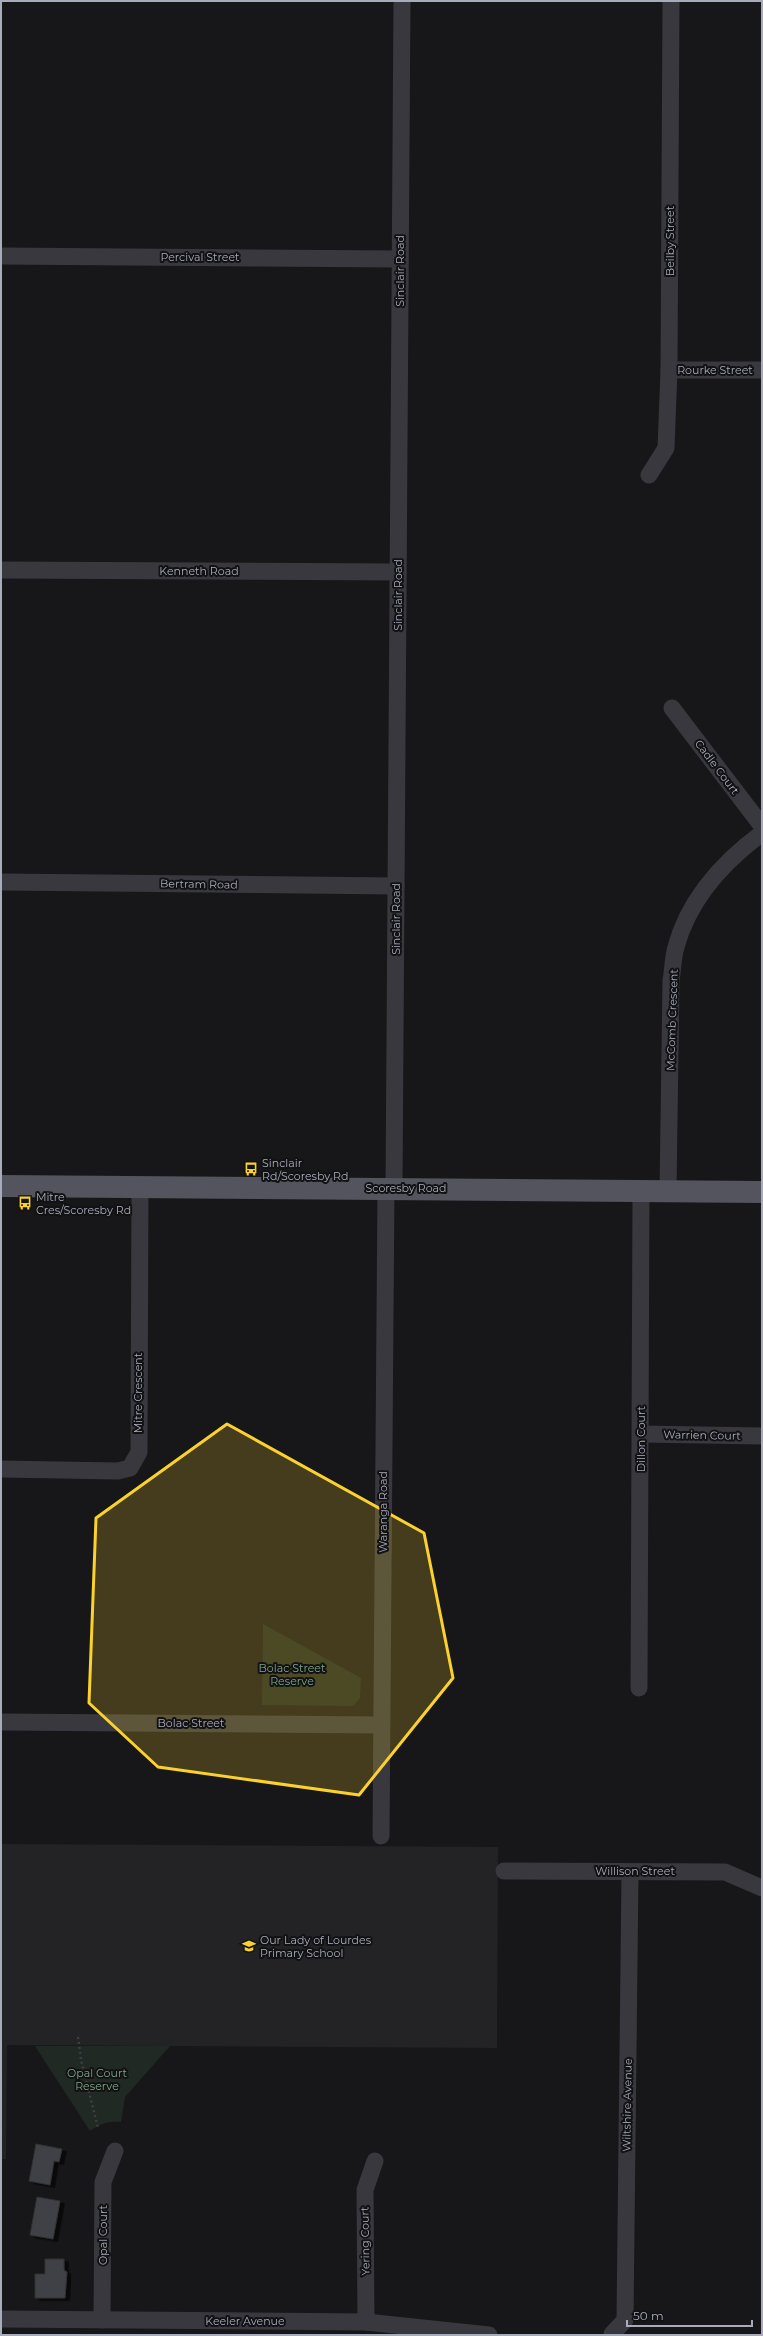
<svg xmlns="http://www.w3.org/2000/svg" width="763" height="2336" font-family="Montserrat,sans-serif">
  <defs>
    <filter id="shadow"><feDropShadow dx="4.5" dy="2.5" stdDeviation="0" flood-color="#0009"/></filter>
  </defs>
  <rect width="100%" height="100%" fill="#171719"/>
  <polygon fill="#232326" points="1,1844 498,1847 497,2048 7,2045 6,2159 1,2159"/>
  <g fill="#202923">
    <polygon points="263,1624 361,1678 360,1698 353,1706 262,1705"/>
    <path d="M35,2046H170L125,2097L121,2122C108,2121 100,2124 90,2131Z"/>
  </g>
  <g fill="#414146" stroke="#313135" filter="url(#shadow)">
    <polygon points="36,2144 62,2149 59,2162 54,2161 50,2185 29,2181"/>
    <polygon points="37,2197 60,2201 53,2239 30,2235"/>
    <polygon points="45,2259 64,2259 64,2270 67,2272 65,2298 35,2298 35,2274 45,2274"/>
  </g>
  <g fill="none" stroke-linecap="round" stroke-linejoin="round">
    <polyline stroke="#3e3f45" stroke-width="2.5" stroke-dasharray="2 3" stroke-linecap="butt" points="78,2037 81,2060 98,2128"/>
    <g stroke="#38383e" stroke-width="17">
      <polyline points="1,256 399,259"/>
      <polyline points="669,370 762,370"/>
      <polyline points="649,475 666,448 669,370 671,1"/>
      <polyline points="1,570 398,572"/>
      <polyline points="672,708 762,826"/>
      <polyline points="1,882 396,886"/>
      <polyline points="394,1188 402,1"/>
      <path d="M668,1191L671,980C673,969 673,957 676,947C689,898 723,862 762,833"/>
      <polyline points="641,1434 762,1436"/>
      <polyline points="1,1469 118,1471 130,1468 139,1452 140,1186"/>
      <polyline points="639,1688 641,1191"/>
      <polyline points="1,1722 381,1725"/>
      <polyline points="381,1836 386,1188"/>
      <polyline points="504,1871 725,1872 762,1888"/>
      <polyline points="1,2319 366,2322 489,2335"/>
      <polyline points="102,2320 103,2182 115,2151"/>
      <polyline points="366,2322 365,2190 375,2161"/>
      <polyline points="612,2334 625,2320 630,1872"/>
    </g>
    <polyline stroke="#53545d" stroke-width="22" points="1,1186 762,1192"/>
  </g>
  <path fill="#fbd22d" fill-opacity="0.2" stroke="#fbd22d" stroke-width="3" stroke-linejoin="round" d="M227,1424L424,1533L453,1678L359,1795L158,1767L89,1703L96,1518Z"/>
  <defs>
    <g id="bus-bare" transform="scale(1.08)"><path d="M-5-6H5V4H4V6H2V4H-2V6H-4V4H-5ZM-3.5-4V0h7V-4ZM-3.5 1.2v1.5H-2V1.2ZM2 1.2v1.5H3.5V1.2Z" fill="#fbd22d" stroke="#121214" stroke-width="2.5" paint-order="stroke"/></g>
    <g id="school-bare" transform="scale(1.08)"><path d="M0-5L7-2L0 1L-7-2ZM-4 1L0 2.5L4 1V4Q0 6-4 4Z" fill="#fbd22d" stroke="#121214" stroke-width="2.5" paint-order="stroke"/></g>
  </defs>
  <g fill-rule="evenodd">
    <use href="#bus-bare" x="251" y="1169"/>
    <use href="#bus-bare" x="25" y="1203"/>
    <use href="#school-bare" x="249" y="1946"/>
  </g>
  <g text-anchor="middle" dominant-baseline="central" stroke-width="4" stroke-linejoin="round" paint-order="stroke">
    <g font-size="11" fill="#a8abba" stroke="#121214">
      <text transform="translate(670 241) rotate(-90)">Beilby Street</text>
      <text x="200" y="257">Percival Street</text>
      <text transform="translate(400 271) rotate(-90)">Sinclair Road</text>
      <text x="715" y="370">Rourke Street</text>
      <text x="199" y="571">Kenneth Road</text>
      <text transform="translate(398 595) rotate(-90)">Sinclair Road</text>
      <text transform="translate(717 767) rotate(53)">Cadle Court</text>
      <text transform="translate(199 884) rotate(1)">Bertram Road</text>
      <text transform="translate(396 919) rotate(-90)">Sinclair Road</text>
      <text transform="translate(672 1020) rotate(-88)">McComb Crescent</text>
      <text x="406" y="1188">Scoresby Road</text>
      <text transform="translate(138 1393) rotate(-90)">Mitre Crescent</text>
      <text transform="translate(702 1435) rotate(1)">Warrien Court</text>
      <text transform="translate(641 1439) rotate(-90)">Dillon Court</text>
      <text transform="translate(383 1512) rotate(-90)">Waranga Road</text>
      <text x="191" y="1723">Bolac Street</text>
      <text x="635" y="1871">Willison Street</text>
      <text transform="translate(627 2105) rotate(-89)">Wiltshire Avenue</text>
      <text transform="translate(103 2235) rotate(-90)">Opal Court</text>
      <text transform="translate(365 2241) rotate(-91)">Yering Court</text>
      <text x="245" y="2321">Keeler Avenue</text>
    </g>
    <g font-size="11" fill="#a8abba" stroke="#121214" text-anchor="start">
      <text x="262" y="1163">Sinclair<tspan x="262" dy="13">Rd/Scoresby Rd</tspan></text>
      <text x="36" y="1197">Mitre<tspan x="36" dy="13">Cres/Scoresby Rd</tspan></text>
      <text x="260" y="1940">Our Lady of Lourdes<tspan x="260" dy="13">Primary School</tspan></text>
    </g>
    <g font-size="11" fill="#7ea686" stroke="#121214">
      <text x="292" y="1668">Bolac Street<tspan x="292" dy="13">Reserve</tspan></text>
      <text x="97" y="2073">Opal Court<tspan x="97" dy="13">Reserve</tspan></text>
    </g>
  </g>
  <rect width="763" height="2336" fill="none" stroke="#a8abba" stroke-width="4"/>
  <path d="M627 2320v6h125v-6" fill="none" stroke="#a8abba" stroke-width="2"/>
  <text x="633" y="2320" font-size="12" fill="#a8abba" stroke="#121214" stroke-width="3" paint-order="stroke">50 m</text>
</svg>
